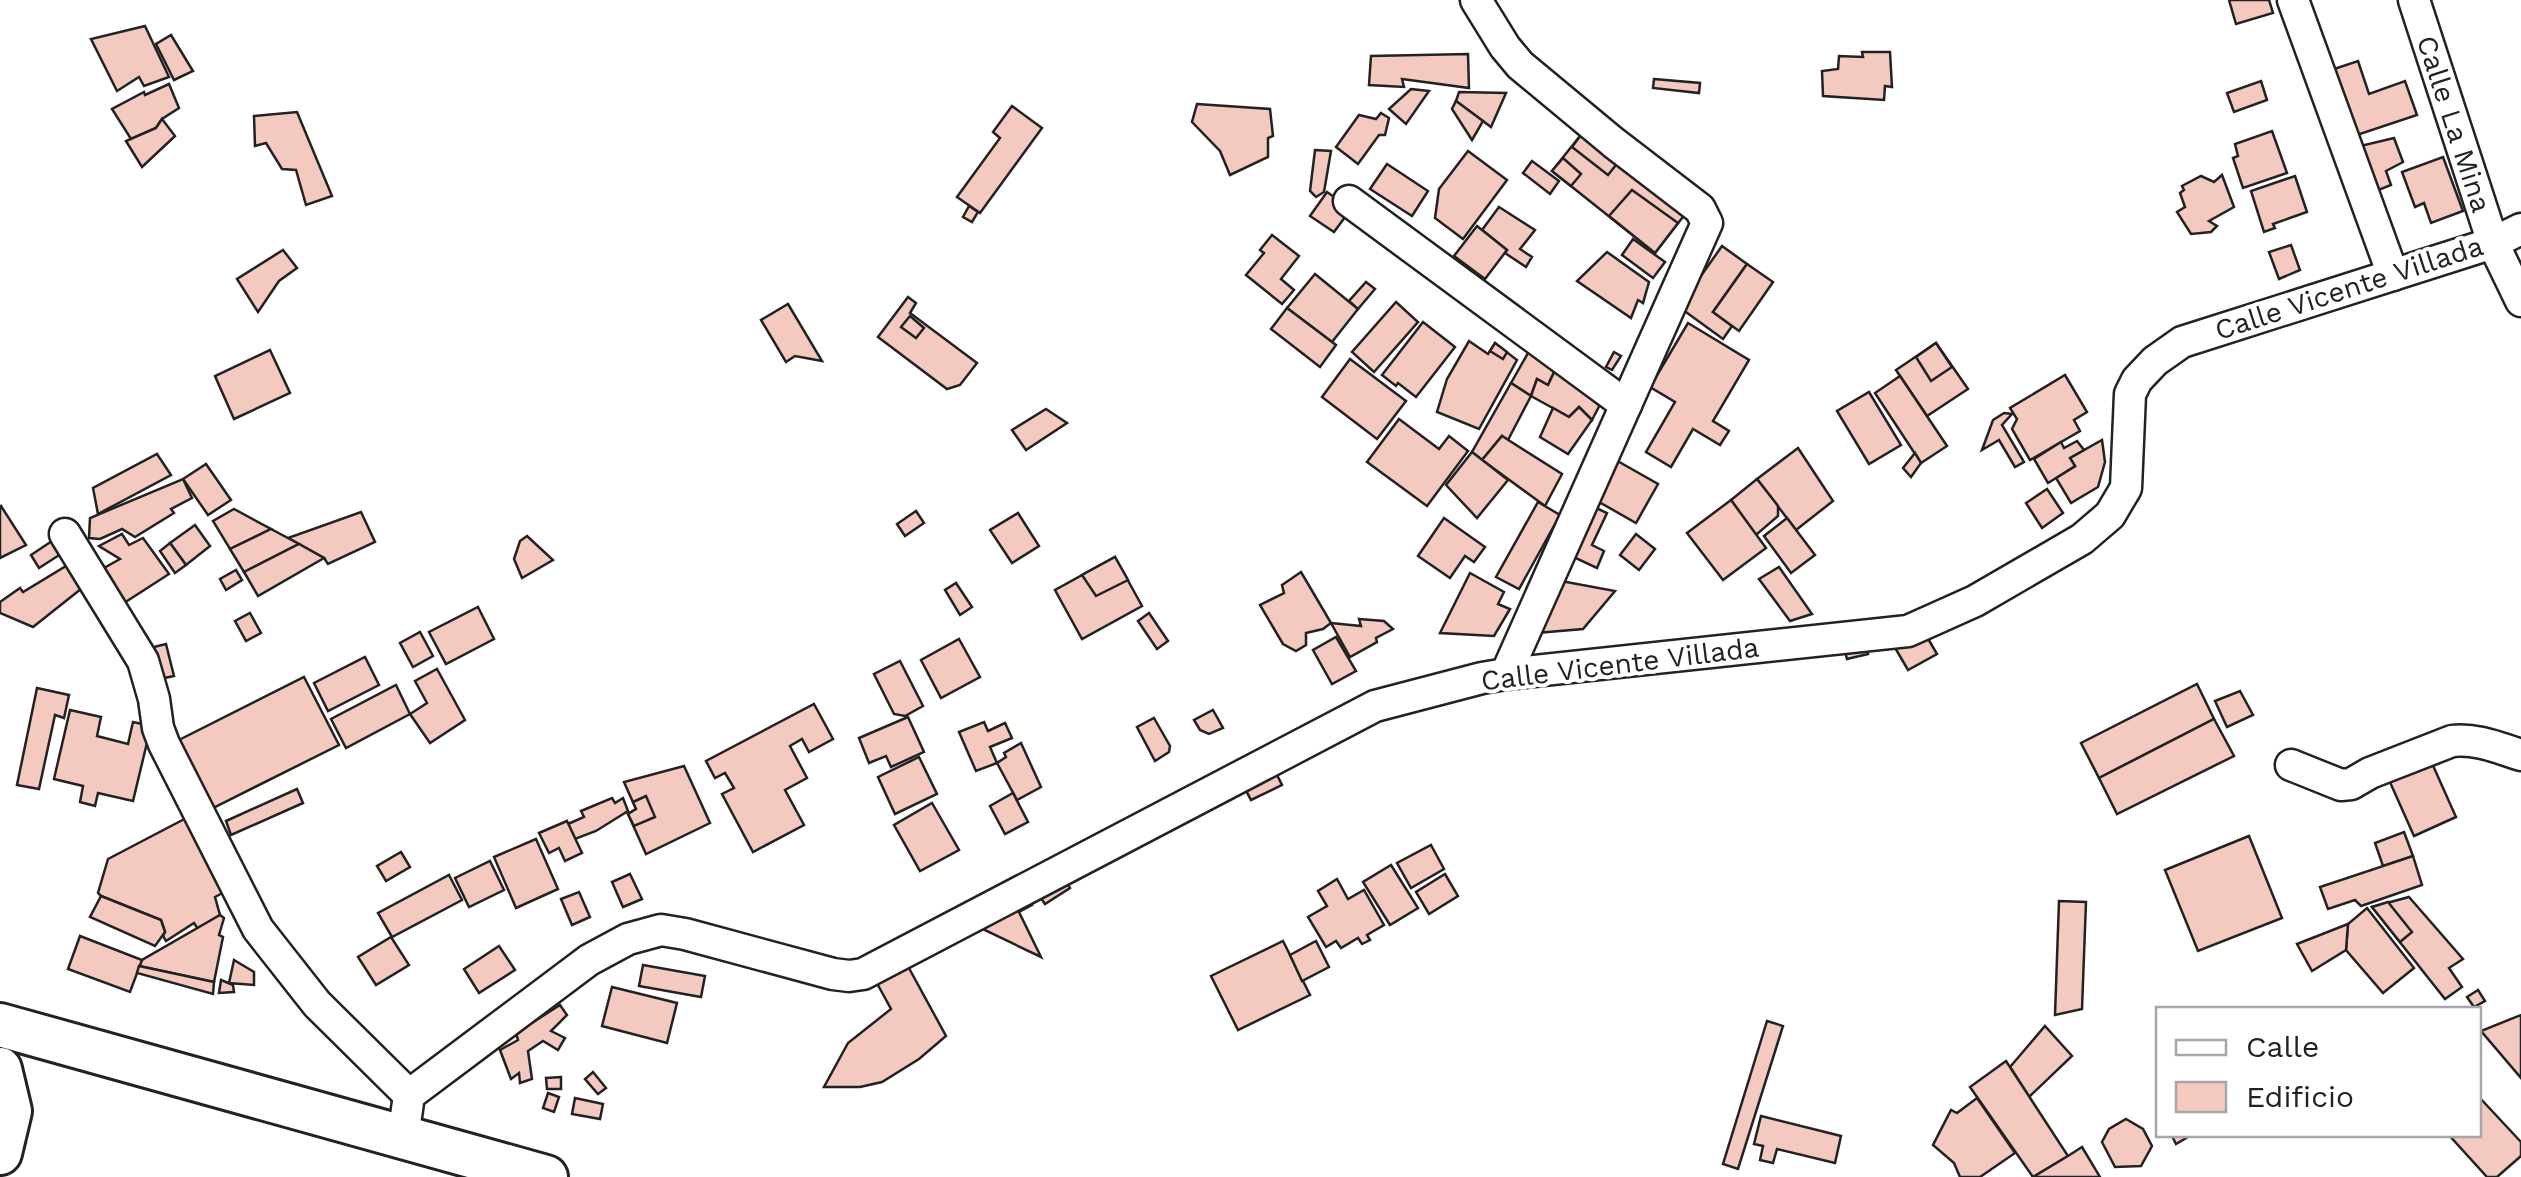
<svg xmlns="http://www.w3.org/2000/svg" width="2521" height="1177" font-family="'Work Sans',sans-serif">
  <rect width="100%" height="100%" fill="#fff"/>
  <g fill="#f3c9c0" stroke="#222" stroke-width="2.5">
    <polygon points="2229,0 2269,0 2273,13 2236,24"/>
    <polygon points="145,26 169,77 144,86 139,77 117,91 91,39"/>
    <polygon points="171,35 193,71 174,80 156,44"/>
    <polygon points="1862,52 1890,52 1892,87 1885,86 1884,100 1823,96 1822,71 1838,69 1839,56 1863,57"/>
    <polygon points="1468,54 1469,88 1402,79 1404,87 1369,85 1371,56"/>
    <polygon points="2358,61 2369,94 2405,81 2417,115 2351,137 2328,71"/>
    <polygon points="1654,79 1700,83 1699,93 1653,88"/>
    <polygon points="2261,81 2267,100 2234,112 2227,93"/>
    <polygon points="169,84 179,108 162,119 156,128 131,139 112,109 144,92 145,95"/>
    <polygon points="1411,89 1429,91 1406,124 1389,109"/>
    <polygon points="1459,92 1506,93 1491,127 1456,101"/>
    <polygon points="1456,101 1483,121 1472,140 1452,109"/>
    <polygon points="1197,104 1270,109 1273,136 1268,138 1268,157 1230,175 1220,151 1192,122"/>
    <polygon points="1012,106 1042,128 980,213 957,197 1000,138 993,132"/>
    <polygon points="297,112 332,196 306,205 296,170 282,169 266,143 255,146 254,116"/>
    <polygon points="1381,113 1389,118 1385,135 1379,135 1358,164 1336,147 1359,115 1376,119"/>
    <polygon points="162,119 175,136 142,167 126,141 156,128"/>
    <polygon points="1584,131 1686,213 1655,253 1552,171"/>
    <polygon points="1584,131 1620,160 1608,175 1572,147"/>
    <polygon points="2272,131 2287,173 2243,188 2233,158 2238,156 2235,144"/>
    <polygon points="2394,138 2403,162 2386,171 2391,185 2376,191 2356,147"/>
    <polygon points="1315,150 1331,151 1324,192 1316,197 1310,191"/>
    <polygon points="1468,151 1507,180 1463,239 1435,218 1439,189"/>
    <polygon points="2443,157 2463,211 2431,223 2424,203 2415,207 2402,172"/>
    <polygon points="1563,158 1581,174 1571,186 1552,171"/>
    <polygon points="1532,161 1559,181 1550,194 1523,173"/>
    <polygon points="1387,164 1428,191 1412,216 1370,189"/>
    <polygon points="2222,175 2234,207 2209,221 2217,226 2211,232 2191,234 2177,212 2185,207 2180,193 2184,190 2182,186 2201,176 2214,182"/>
    <polygon points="2295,176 2307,212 2273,224 2275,228 2264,232 2251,191"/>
    <polygon points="1632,190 1678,223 1655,253 1609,216"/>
    <polygon points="1327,192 1351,209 1334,232 1310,216"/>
    <polygon points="969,206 978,212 972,222 963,217"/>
    <polygon points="1499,207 1535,230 1520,249 1532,257 1526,267 1505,253 1507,250 1482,230"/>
    <polygon points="1477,226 1507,250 1485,279 1454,256"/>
    <polygon points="1272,235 1299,256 1281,279 1294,290 1282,304 1246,275 1264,253 1260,250"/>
    <polygon points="1633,239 1665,262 1653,278 1622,255"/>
    <polygon points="2291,245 2300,270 2279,279 2269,252"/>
    <polygon points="1722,246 1747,264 1713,312 1732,326 1723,339 1679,307"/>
    <polygon points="283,250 297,268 279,281 258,312 237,279"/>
    <polygon points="1607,252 1649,282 1643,303 1638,300 1631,318 1577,281"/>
    <polygon points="1747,264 1773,282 1739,331 1713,312"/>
    <polygon points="1315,274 1358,309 1332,342 1287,308"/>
    <polygon points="1366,282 1375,289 1358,309 1349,301"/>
    <polygon points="908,297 916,303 910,313 977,363 960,385 947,389 878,337"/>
    <polygon points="1396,302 1418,322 1374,372 1352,352"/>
    <polygon points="788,304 822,361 795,356 786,362 761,320"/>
    <polygon points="1287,308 1336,345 1320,367 1271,329"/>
    <polygon points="910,316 924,328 916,338 901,327"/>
    <polygon points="1423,322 1455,347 1416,397 1398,383 1396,386 1382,375"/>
    <polygon points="1688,323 1749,360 1713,421 1729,431 1720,445 1693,429 1671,467 1646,452 1675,402 1650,387"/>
    <polygon points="1469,341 1488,354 1495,343 1517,360 1479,429 1437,412 1447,379"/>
    <polygon points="1495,343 1507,352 1503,359 1490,351"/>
    <polygon points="1936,343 1968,389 1927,416 1896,370"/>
    <polygon points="1936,343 1952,367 1931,381 1916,357"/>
    <polygon points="1532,346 1558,364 1548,385 1537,379 1531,396 1511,383"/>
    <polygon points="270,350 290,393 234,419 215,376"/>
    <polygon points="1614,352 1621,356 1612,370 1606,367"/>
    <polygon points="1350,359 1406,401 1377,439 1322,397"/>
    <polygon points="1558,364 1604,397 1592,420 1579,407 1569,417 1531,396 1537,379 1548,385"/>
    <polygon points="2065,375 2087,412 2074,420 2080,431 2030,460 2012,429 2017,419 2010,408"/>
    <polygon points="1900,376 1947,446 1921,463 1875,393"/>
    <polygon points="1511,383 1531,396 1508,440 1502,436 1482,460 1472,452"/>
    <polygon points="1869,392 1901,445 1869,464 1837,411"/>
    <polygon points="1579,407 1592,420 1568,454 1540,437 1553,408 1569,417"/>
    <polygon points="1046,409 1067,423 1026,450 1012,430"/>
    <polygon points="2004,413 2012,414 2002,425 2024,462 2015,467 1999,440 1982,450 1993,420"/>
    <polygon points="1399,419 1439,449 1449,436 1468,451 1427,506 1367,462"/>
    <polygon points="1502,436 1562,474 1545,506 1482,460"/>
    <polygon points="2102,440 2105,462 2098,487 2071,503 2056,478 2075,466 2070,458"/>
    <polygon points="2077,441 2084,450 2070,458 2075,466 2048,483 2034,459 2061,442 2064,448"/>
    <polygon points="1798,448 1833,501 1796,530 1757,479"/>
    <polygon points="1472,452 1508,480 1477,518 1446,485"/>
    <polygon points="1915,453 1921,463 1911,477 1903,468"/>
    <polygon points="157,454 171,475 98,514 93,488"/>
    <polygon points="1614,459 1658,484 1636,523 1592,498"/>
    <polygon points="206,464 231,500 208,515 183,479"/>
    <polygon points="183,479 192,498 171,509 174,513 135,537 122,529 100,539 89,538 90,518"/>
    <polygon points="1757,479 1778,506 1778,516 1756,535 1731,500"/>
    <polygon points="2047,489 2063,513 2042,528 2026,503"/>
    <polygon points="1731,500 1766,548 1723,580 1687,533"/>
    <polygon points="1538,502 1560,515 1519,589 1496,577"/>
    <polygon points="1,506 26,545 0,558 0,507"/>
    <polygon points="1592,506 1607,513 1592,545 1604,551 1597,568 1569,555"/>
    <polygon points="234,509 271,529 230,549 213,521"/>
    <polygon points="916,511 924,523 905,536 897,524"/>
    <polygon points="361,512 375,542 328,564 324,558 288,538"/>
    <polygon points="1018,513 1039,546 1012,563 990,530"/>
    <polygon points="1444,518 1485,547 1474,562 1465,556 1450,578 1418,556"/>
    <polygon points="1787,518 1815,555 1791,573 1764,536"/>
    <polygon points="195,525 210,546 186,565 170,543"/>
    <polygon points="271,529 299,544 244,572 230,549"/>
    <polygon points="122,534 129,545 143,538 169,574 124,603 104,568 120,559 99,546"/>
    <polygon points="1636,534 1655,549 1639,570 1620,555"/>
    <polygon points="527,536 553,560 522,578 514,559 520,541"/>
    <polygon points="55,539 64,552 39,568 31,555"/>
    <polygon points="170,543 186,565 175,573 160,551"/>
    <polygon points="299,544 324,558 258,596 244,572"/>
    <polygon points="1115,557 1142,606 1082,639 1055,590"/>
    <polygon points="1115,557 1128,580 1096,596 1082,575"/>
    <polygon points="71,563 86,585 33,627 0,613 0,602 20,588 23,592"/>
    <polygon points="1779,567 1812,614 1790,621 1759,579"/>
    <polygon points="236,570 242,580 226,590 220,579"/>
    <polygon points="1301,572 1331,623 1323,629 1306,633 1306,645 1296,651 1283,644 1260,605 1284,593 1282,585"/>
    <polygon points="1470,573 1504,592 1498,604 1510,609 1494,636 1440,633"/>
    <polygon points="1561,581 1615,591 1583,629 1536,633"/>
    <polygon points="956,583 972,607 960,615 945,590"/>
    <polygon points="478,607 494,639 446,664 429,632"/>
    <polygon points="250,613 261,633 246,641 235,621"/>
    <polygon points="1149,613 1168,641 1157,649 1138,621"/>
    <polygon points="1359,619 1384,621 1393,629 1376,638 1377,642 1350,657 1331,623 1361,626"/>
    <polygon points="1923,630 1937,654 1908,670 1894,646"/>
    <polygon points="420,632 433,656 413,667 400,643"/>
    <polygon points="1336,637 1356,671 1332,684 1313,650"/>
    <polygon points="959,639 980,677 941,698 921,660"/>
    <polygon points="1865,639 1868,654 1847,659 1843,644"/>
    <polygon points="166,644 174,676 155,680 146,649"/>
    <polygon points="365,657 379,685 328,711 314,683"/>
    <polygon points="900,661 923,706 905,716 894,714 874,674"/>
    <polygon points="437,669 465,720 430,743 410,714 427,703 415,681"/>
    <polygon points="304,677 339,745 209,810 175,742"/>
    <polygon points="2197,684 2214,719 2099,778 2081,743"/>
    <polygon points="396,685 410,714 346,748 331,719"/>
    <polygon points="37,688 69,695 64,718 55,715 39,789 17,785"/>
    <polygon points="2240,691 2253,715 2227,727 2215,701"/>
    <polygon points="814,704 833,739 809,752 802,739 790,746 807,778 785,790 804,825 753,852 722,794 734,788 725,773 715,778 706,761"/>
    <polygon points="70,710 101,717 97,736 128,744 133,722 151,726 133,801 98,793 95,806 80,802 83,786 54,779"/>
    <polygon points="1213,710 1223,728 1209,734 1200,730 1194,720"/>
    <polygon points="908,717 924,752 891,767 886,756 869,763 859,738"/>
    <polygon points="1154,718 1170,746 1169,752 1155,761 1137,727"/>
    <polygon points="2214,719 2234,756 2117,814 2099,778"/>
    <polygon points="984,722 988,731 1005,723 1012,738 990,747 997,763 976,771 959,732"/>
    <polygon points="1021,743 1041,787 1017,800 997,763 1006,757 1004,753"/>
    <polygon points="919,757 937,794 895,814 878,777"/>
    <polygon points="2431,761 2456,817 2414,836 2389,780"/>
    <polygon points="1272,765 1282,785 1251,800 1241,781"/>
    <polygon points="684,766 710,823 646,854 628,814 636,809 624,782"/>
    <polygon points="297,789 303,803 231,835 226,821"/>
    <polygon points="1013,793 1028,822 1005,834 990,806"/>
    <polygon points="646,796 655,817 634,826 628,814 636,809 633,802"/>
    <polygon points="612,798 615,803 623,798 628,811 596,831 575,839 568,824 584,817 581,811"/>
    <polygon points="932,803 959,850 920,871 894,825"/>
    <polygon points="196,813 226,891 215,897 220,915 198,929 194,923 166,941 163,936 165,932 161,920 101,896 98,893 108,859"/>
    <polygon points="567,821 582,853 565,861 559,848 549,853 539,833"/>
    <polygon points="2404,832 2413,856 2383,866 2375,843"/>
    <polygon points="2249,836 2282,918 2198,951 2165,870"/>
    <polygon points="536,839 558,889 516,908 494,857"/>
    <polygon points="1431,845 1444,869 1411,888 1397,863"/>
    <polygon points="401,852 410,867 386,881 377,866"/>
    <polygon points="2413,856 2422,885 2361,906 2355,900 2328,909 2320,887"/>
    <polygon points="490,861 504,890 469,907 455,878"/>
    <polygon points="1391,865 1418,908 1390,925 1363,882"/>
    <polygon points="630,874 642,899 623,907 612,882"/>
    <polygon points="1445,874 1458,896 1429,914 1416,892"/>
    <polygon points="449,875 462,900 392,937 378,913"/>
    <polygon points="1063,875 1070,888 1045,904 1036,891"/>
    <polygon points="1337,879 1348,899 1364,890 1384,925 1367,935 1370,940 1362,944 1358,938 1341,948 1336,941 1326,947 1308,917 1327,906 1318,891"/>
    <polygon points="579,892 590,917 572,925 561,899"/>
    <polygon points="1027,895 1032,905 1019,912 1041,957 970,923"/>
    <polygon points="101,896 161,920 165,932 155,946 90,917"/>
    <polygon points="2409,897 2463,959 2449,968 2462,987 2445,999 2372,907"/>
    <polygon points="2059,901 2086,902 2082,1009 2055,1015"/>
    <polygon points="2388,902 2412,932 2400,942 2372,907"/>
    <polygon points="2367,908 2414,968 2383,993 2346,950 2348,924"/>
    <polygon points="220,915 224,918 219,935 223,937 214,982 139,966 142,960"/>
    <polygon points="2348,924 2346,950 2312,971 2297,944"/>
    <polygon points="80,936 142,960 130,992 68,969"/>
    <polygon points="391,937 409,965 376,985 358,957"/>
    <polygon points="1283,941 1310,995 1238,1030 1211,976"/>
    <polygon points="1316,941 1329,967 1302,981 1290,955"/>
    <polygon points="499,946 515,970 479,993 464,969"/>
    <polygon points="904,959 946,1036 919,1059 882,1082 860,1087 824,1087 848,1043 891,1009 873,976"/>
    <polygon points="234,960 254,972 254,985 229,983"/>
    <polygon points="643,965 705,976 701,997 639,986"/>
    <polygon points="139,966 214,982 213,994 137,973"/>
    <polygon points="221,980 233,985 234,992 219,993"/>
    <polygon points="612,987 677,1003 667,1043 602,1026"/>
    <polygon points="2478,990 2485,1001 2474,1007 2467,997"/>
    <polygon points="560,1005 567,1015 551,1031 565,1038 558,1050 543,1041 528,1051 532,1079 520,1083 519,1073 511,1079 500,1050 518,1040 516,1033"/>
    <polygon points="2521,1015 2521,1078 2481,1031"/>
    <polygon points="1767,1021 1783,1026 1738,1169 1723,1164"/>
    <polygon points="2045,1026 2072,1056 2029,1097 2010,1067"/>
    <polygon points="2006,1061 2068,1156 2033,1177 1970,1087"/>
    <polygon points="593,1072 606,1088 598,1094 585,1079"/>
    <polygon points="561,1077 561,1089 547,1089 546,1078"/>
    <polygon points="548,1093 559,1097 554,1112 543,1108"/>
    <polygon points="2479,1097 2521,1142 2521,1156 2497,1177 2487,1177 2448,1134 2478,1134"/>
    <polygon points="575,1098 603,1104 600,1119 572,1114"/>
    <polygon points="1977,1098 2015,1153 1980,1177 1960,1177 1954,1163 1933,1145 1951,1110 1957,1113"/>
    <polygon points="1761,1116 1841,1136 1835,1163 1777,1149 1773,1163 1760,1160 1763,1146 1754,1144"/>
    <polygon points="2126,1119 2143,1129 2152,1146 2141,1166 2115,1167 2102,1142 2109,1129"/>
    <polygon points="2171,1134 2193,1134 2176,1144"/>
    <polygon points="2082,1147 2100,1177 2033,1177 2068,1156"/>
  </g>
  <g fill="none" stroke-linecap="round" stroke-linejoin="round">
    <g stroke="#222" stroke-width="35">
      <g id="minor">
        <polyline points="1476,0 1505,47 1520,65 1614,143 1700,209 1707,223 1506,674"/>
        <polyline points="2293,0 2393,275"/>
        <polyline points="2414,0 2493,243 2521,301"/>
        <polyline points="1349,201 1626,405"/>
        <polyline points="65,534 143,661 154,699 158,728 164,744 258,929 317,1004 409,1095"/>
        <path d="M2291,765L2341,785L2351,784L2370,773L2452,741C2476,738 2499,748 2521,755"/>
        <polyline points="403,1138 409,1095 589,960 628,939 661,930 685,934 833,974 849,976 863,974 1375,706 1482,678 1506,674 1908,631 1975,601 2082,539 2110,515 2126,488 2130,394 2137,380 2155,361 2182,342 2493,243 2521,229"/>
      </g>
    </g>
    <g stroke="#222" stroke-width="48">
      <g id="secondary">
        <polyline points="0,1025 546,1177"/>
        <polyline points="0,1069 10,1111 0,1153"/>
      </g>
    </g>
    <use href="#minor" stroke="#fff" stroke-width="30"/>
    <use href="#secondary" stroke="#fff" stroke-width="42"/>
  </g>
  <g text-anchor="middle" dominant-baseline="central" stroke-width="8" stroke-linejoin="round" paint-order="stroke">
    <g font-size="28" fill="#222" stroke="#fff">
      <text transform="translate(2454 124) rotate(72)">Calle La Mina</text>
      <text transform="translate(2349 288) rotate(-18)">Calle Vicente Villada</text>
      <text transform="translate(1620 664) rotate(-7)">Calle Vicente Villada</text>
    </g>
  </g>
  <rect x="2156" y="1007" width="325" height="130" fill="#ffffff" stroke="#a7a7a7" stroke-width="2.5"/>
  <rect x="2176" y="1040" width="50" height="15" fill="#ffffff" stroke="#a7a7a7" stroke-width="2.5"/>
  <text x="2246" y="1057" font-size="30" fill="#222222">Calle</text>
  <rect x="2176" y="1082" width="50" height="30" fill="#f3c9c0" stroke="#a7a7a7" stroke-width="2.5"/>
  <text x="2246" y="1107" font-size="30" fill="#222222">Edificio</text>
</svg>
